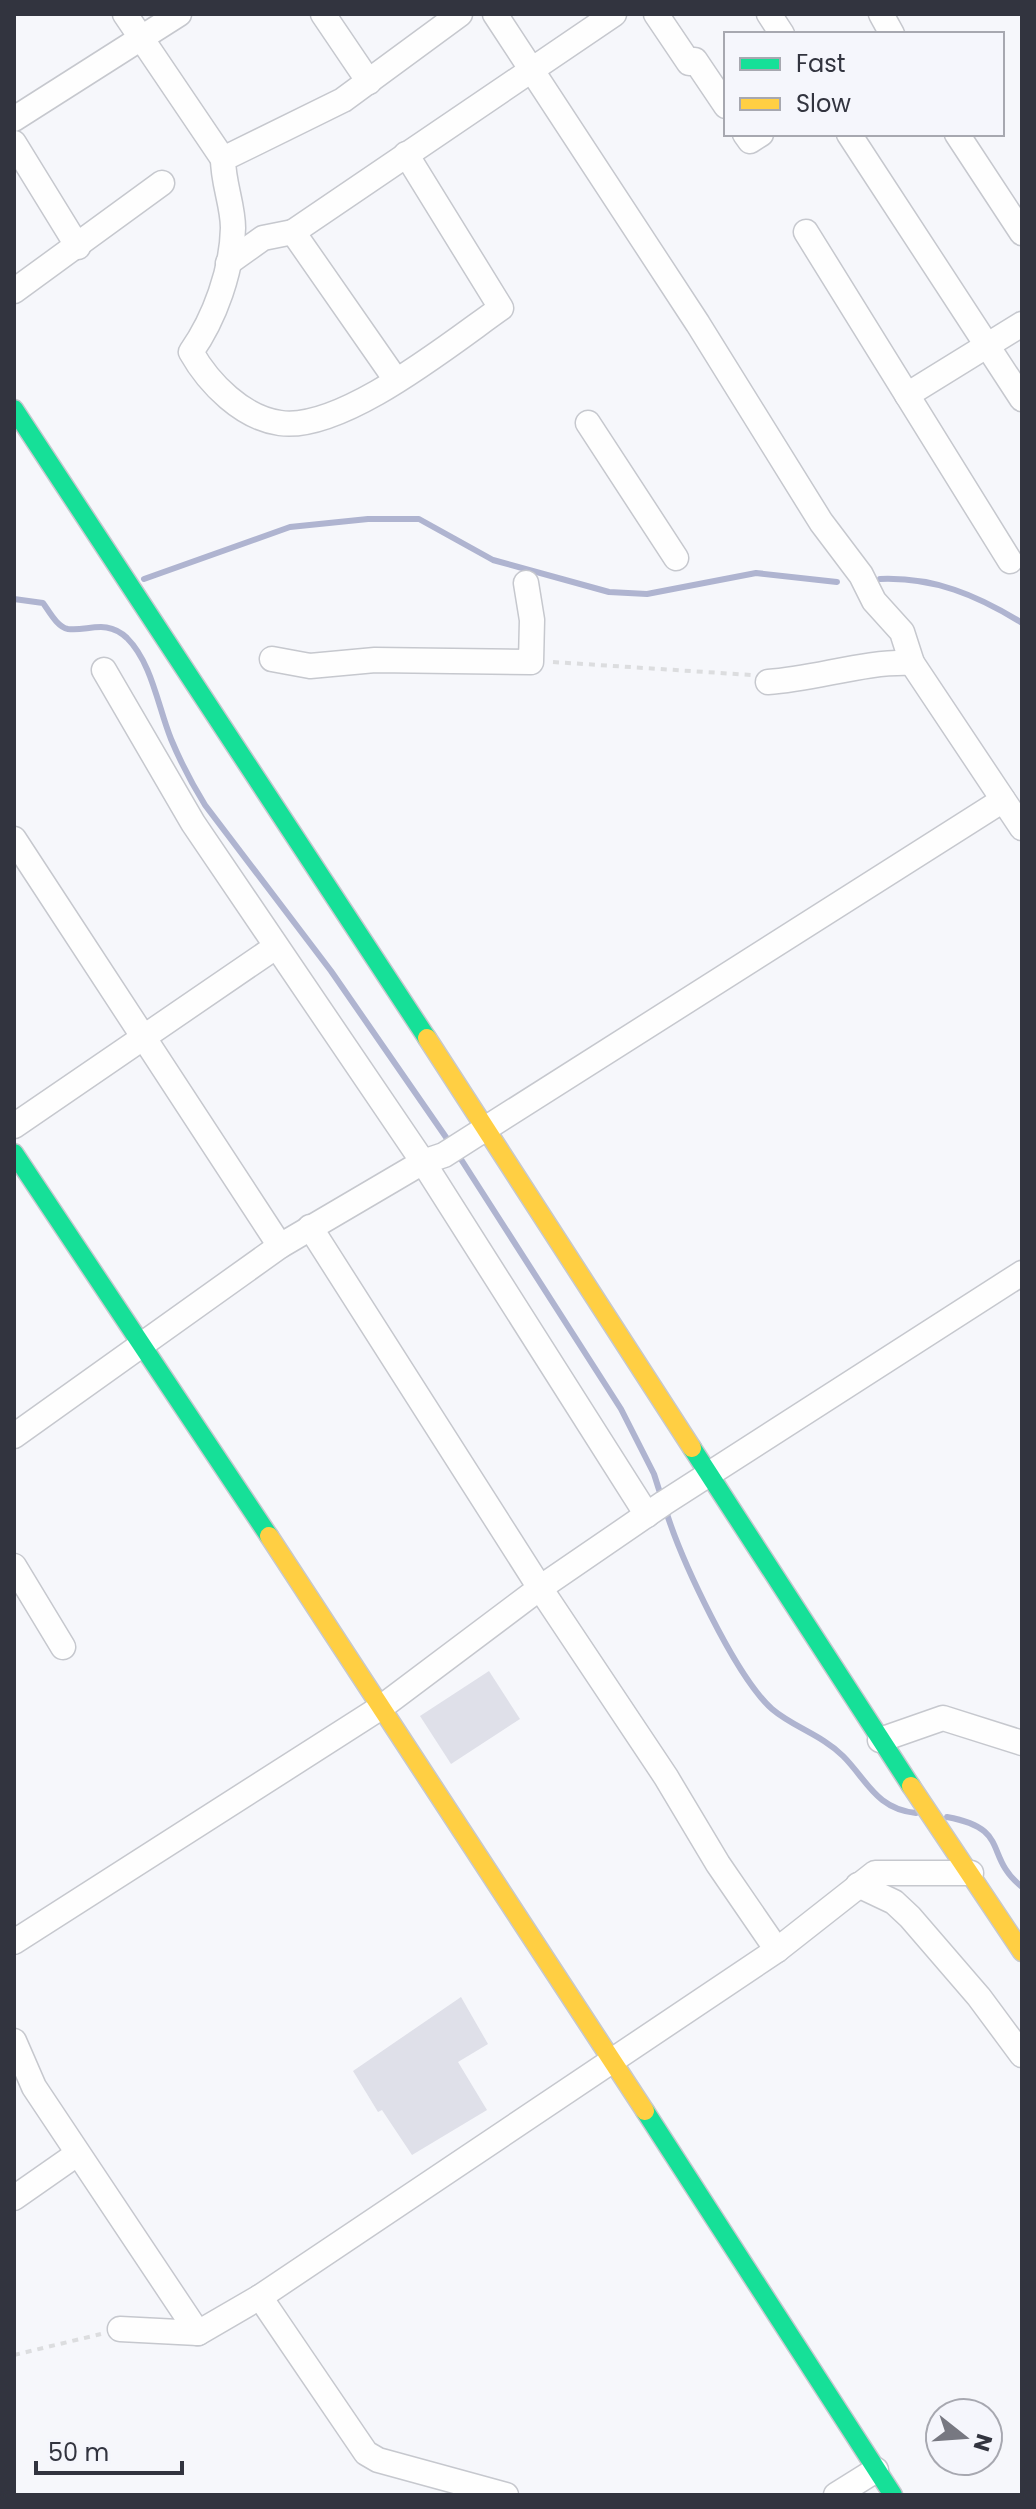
<svg xmlns="http://www.w3.org/2000/svg" width="1036" height="2509" font-family="Poppins,sans-serif">
  <rect width="100%" height="100%" fill="#f6f7fb"/>
  <g fill="none" stroke-linecap="round" stroke-linejoin="round">
    <g stroke="#afb4d0" stroke-width="6">
      <polyline points="144,579 290,527 368,519 419,519 493,560 609,592 647,594 756,573 837,582"/>
      <path d="M880,579C934,577 977,595 1022,623"/>
      <path d="M14,599L43,603C49,611 57,627 68,629C87,632 106,618 127,638C152,663 158,707 171,739C181,763 192,784 205,805L331,971L450,1143"/>
      <polyline points="457,1153 621,1409 654,1474 661,1496"/>
      <path d="M666,1511C681,1559 735,1676 772,1709C793,1727 822,1735 843,1756C867,1780 876,1809 916,1813"/>
      <path d="M947,1817C1012,1829 983,1856 1022,1887"/>
    </g>
  </g>
  <g fill="#dfe0e9">
    <polygon points="489,1671 520,1719 451,1764 420,1716"/>
    <polygon points="461,1997 488,2044 458,2062 487,2110 412,2155 382,2110 378,2112 353,2071"/>
  </g>
  <g fill="none" stroke-linecap="round" stroke-linejoin="round">
    <g stroke="#c6c8ce" stroke-width="27">
      <g id="street">
        <polyline points="125,14 223,159"/>
        <polyline points="323,14 369,82"/>
        <polyline points="495,14 698,324 821,522 861,575 874,601 902,632 912,663 1022,828"/>
        <polyline points="656,14 689,63 695,60 726,106"/>
        <polyline points="769,14 782,34"/>
        <polyline points="881,14 892,34"/>
        <polyline points="14,119 179,14"/>
        <polyline points="745,134 750,141 761,134"/>
        <polyline points="849,134 1022,399"/>
        <polyline points="957,134 1022,233"/>
        <polyline points="14,143 78,247"/>
        <path d="M406,154L501,308C451,343 342,432 280,423C243,418 209,384 191,352C215,318 232,270 233,228C233,205 223,183 223,159L343,100L460,14"/>
        <polyline points="806,232 1010,561"/>
        <polyline points="228,263 263,238 293,232"/>
        <polyline points="14,291 162,183"/>
        <polyline points="396,380 293,232 614,14"/>
        <polyline points="907,395 1022,324"/>
        <polyline points="588,423 676,558"/>
        <polyline points="272,659 310,666 375,660 531,662 532,620 526,583"/>
        <polyline points="104,670 193,823 423,1162 647,1515"/>
        <path d="M768,682C817,679 863,661 912,663"/>
        <polyline points="14,839 280,1246"/>
        <polyline points="14,1126 274,948"/>
        <polyline points="310,1227 540,1588 666,1777 718,1864 777,1950"/>
        <polyline points="14,1436 280,1246 423,1162 444,1155 1003,800"/>
        <polyline points="14,1566 63,1647"/>
        <polyline points="880,1740 943,1718 1022,1743"/>
        <polyline points="858,1885 894,1902 910,1917 979,1997 1022,2055"/>
        <polyline points="14,1942 383,1706 540,1588 664,1503 1022,1273"/>
        <polyline points="14,2041 34,2087 198,2333 260,2297 777,1950 875,1873 971,1873"/>
        <polyline points="14,2198 77,2154"/>
        <polyline points="260,2297 366,2453 378,2460 506,2495"/>
        <polyline points="120,2329 198,2333"/>
        <polyline points="836,2495 876,2470"/>
      </g>
    </g>
    <g stroke="#c6c8ce" stroke-width="21">
      <g id="fast">
        <polyline points="14,409 427,1038"/>
        <polyline points="14,1153 269,1536"/>
        <polyline points="692,1448 911,1786"/>
        <polyline points="645,2111 893,2495"/>
      </g>
    </g>
    <g stroke="#c6c8ce" stroke-width="21">
      <g id="slow">
        <polyline points="427,1038 692,1448"/>
        <polyline points="269,1536 645,2111"/>
        <polyline points="911,1786 1022,1952"/>
      </g>
    </g>
    <g stroke="#dcdddf" stroke-width="4" stroke-dasharray="6 6" stroke-linecap="butt">
      <polyline points="553,662 751,675"/>
      <polyline points="14,2355 101,2334"/>
    </g>
    <use href="#street" stroke="#fefefe" stroke-width="24"/>
    <use href="#fast" stroke="#16e098" stroke-width="18"/>
    <use href="#slow" stroke="#ffcf43" stroke-width="18"/>
  </g>
  <rect width="1036" height="2509" fill="none" stroke="#32343f" stroke-width="32"/>
  <rect x="724" y="32" width="280" height="104" fill="#f5f6fc" stroke="#a7a8b0" stroke-width="2"/>
  <rect x="740" y="58" width="40" height="12" fill="#16e098" stroke="#a7a8b0" stroke-width="2"/>
  <text x="796" y="72" font-size="24" fill="#32343f">Fast</text>
  <rect x="740" y="98" width="40" height="12" fill="#ffcf43" stroke="#a7a8b0" stroke-width="2"/>
  <text x="796" y="112" font-size="24" fill="#32343f">Slow</text>
  <g transform="translate(964 2437) rotate(107)"><circle r="38" fill="#f5f6fc" stroke="#a7a8b0" stroke-width="2"/>
  <path d="M0-6L14 30L0 20L-14 30Z" fill="#777881"/>
  <text y="-12" font-size="22" font-weight="bold" text-anchor="middle" fill="#32343f">N</text>
  </g>
  <path d="M36 2461v12h146v-12" fill="none" stroke="#32343f" stroke-width="4"/>
  <text x="48" y="2461" font-size="24" fill="#32343f" stroke="#f5f6fc" stroke-width="6" paint-order="stroke">50 m</text>
</svg>
